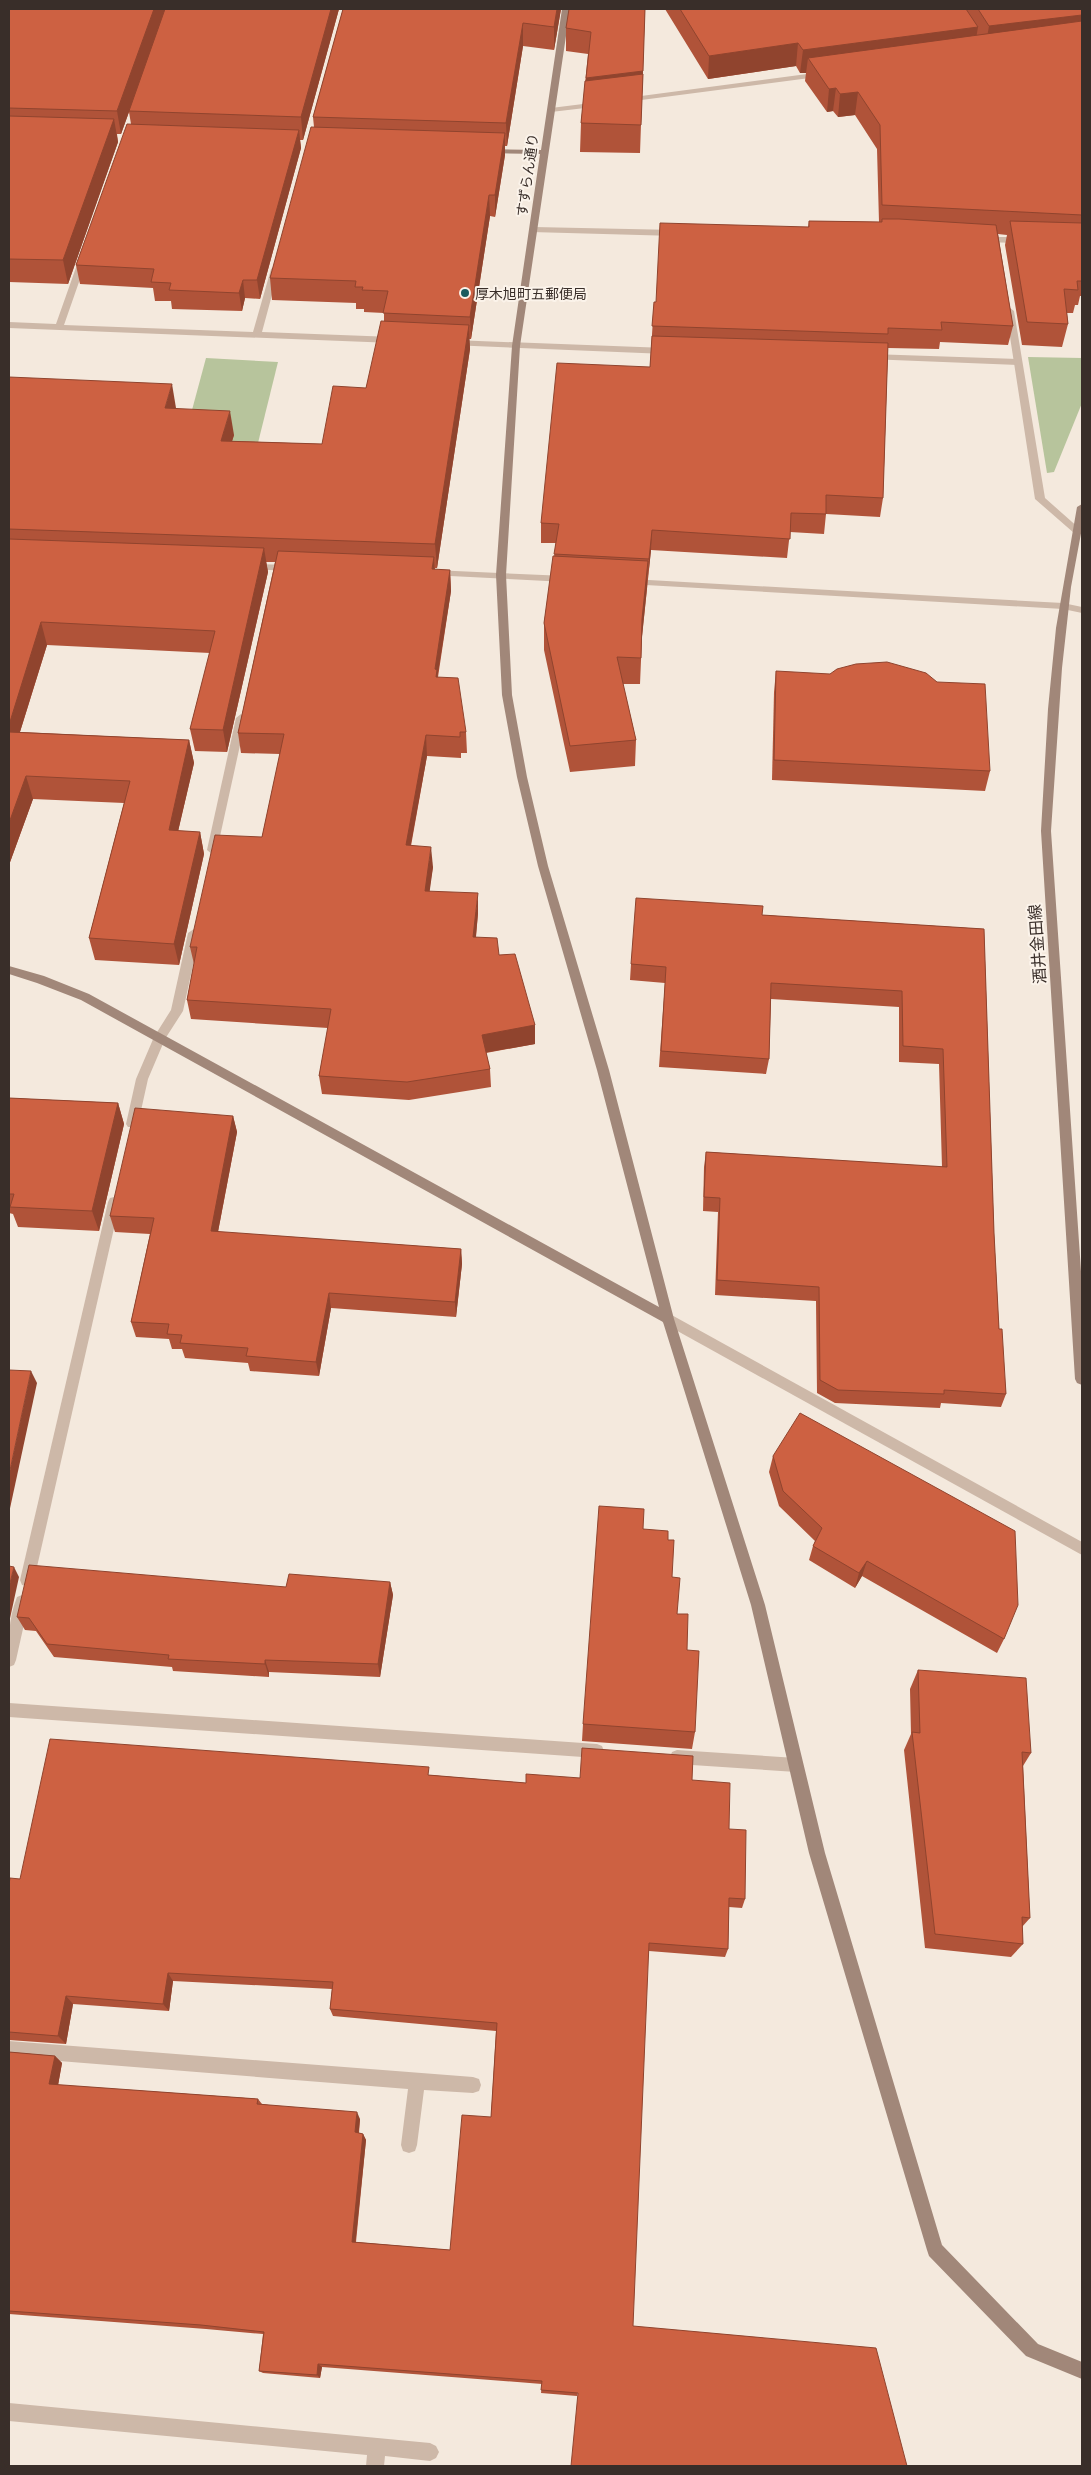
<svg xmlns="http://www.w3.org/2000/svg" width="1091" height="2475" font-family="'Noto Sans','Noto Sans JP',sans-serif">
  <rect width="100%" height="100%" fill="#f4e9dd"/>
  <g fill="#b7c49c">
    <polygon points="1028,357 1082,358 1082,403 1054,472 1047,473"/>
    <polygon points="206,358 278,362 257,447 178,462"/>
  </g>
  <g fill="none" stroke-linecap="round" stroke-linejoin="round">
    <g fill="#cdb8a8" fill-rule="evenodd">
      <polygon points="534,227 676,230 680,233 676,236 531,232 530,230"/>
      <polygon points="980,237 1023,237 1027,240 1023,243 983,242 979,239"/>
      <polygon points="1010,308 1014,311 1045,498 1080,529 1080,533 1074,533 1035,499 1006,311"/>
      <polygon points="9,2041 473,2077 479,2079 481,2085 479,2091 473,2093 424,2090 417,2145 415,2151 409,2153 403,2151 401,2145 408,2089 9,2057"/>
      <polygon points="9,2403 430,2443 436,2446 439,2452 436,2458 430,2461 385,2456 384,2466 366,2466 367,2455 9,2421"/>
    </g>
    <g fill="#cdb8a8" fill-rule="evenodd">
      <polygon points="822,72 825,72 825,76 626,102 622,100 626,98"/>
      <polygon points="599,102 603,104 602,106 551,112 547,110 551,108"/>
      <polygon points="83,256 87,259 64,325 253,332 271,269 275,266 279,269 262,332 393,337 397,340 393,343 9,328 9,322 56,324 79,259"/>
      <polygon points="453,340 666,348 670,351 666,354 450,345 449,343"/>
      <polygon points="871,354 1018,359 1022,362 1018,365 868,359 867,357"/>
      <polygon points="251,564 291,565 296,568 291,571 248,569 248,565"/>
      <polygon points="433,570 566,576 571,579 566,582 430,575 430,571"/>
      <polygon points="631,579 1063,603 1082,607 1082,613 1063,609 628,584 628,580"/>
      <polygon points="241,714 246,718 217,850 212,854 207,850 236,718"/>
      <polygon points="194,929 200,933 183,1011 165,1039 148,1079 138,1124 136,1127 128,1127 126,1124 136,1079 154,1037 171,1010 188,933"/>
      <polygon points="114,1197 118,1198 120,1202 34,1580 32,1585 27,1586 22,1585 20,1580 108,1202 110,1198"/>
      <polygon points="668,1313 1082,1542 1082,1555 663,1323 662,1319 663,1315"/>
      <path d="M22,1595L27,1597L29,1602L16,1660L14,1665L9,1667C8,1644 8,1619 17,1597Z"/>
      <polygon points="9,1703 597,1744 602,1746 604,1751 602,1756 597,1758 9,1717"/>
      <polygon points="677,1750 796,1758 801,1760 803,1765 801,1770 796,1772 677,1764 672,1762 670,1757 672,1752"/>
    </g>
    <g fill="#a18779" fill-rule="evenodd">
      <polygon points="562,9 570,9 520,346 506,575 512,695 527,777 548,866 609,1070 674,1319 765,1605 825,1853 942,2245 1038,2344 1082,2362 1082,2379 1026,2356 929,2256 927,2250 809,1853 751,1605 663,1322 81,1000 37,983 9,974 9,966 44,976 89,994 659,1307 597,1070 538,866 517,777 502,695 496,575 512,346 540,154 488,153 484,151 488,149 541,150"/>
      <polygon points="1082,504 1082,528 1071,587 1062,668 1051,831 1082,1286 1082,1385 1077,1383 1075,1379 1041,831 1048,709 1056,628 1077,507"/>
    </g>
  </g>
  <g fill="#b05339">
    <polygon points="9,9 339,9 303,140 300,140 301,148 260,299 245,298 242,311 172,309 171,301 155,301 153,288 80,284 76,265 131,124 129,112 121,134 117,134 118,142 68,284 9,282"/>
    <polygon points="343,9 561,9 554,50 523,46 507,146 505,146 505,155 495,217 490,216 471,339 469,339 470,349 437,568 435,568 435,570 450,570 451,591 438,677 466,732 467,753 461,753 461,758 427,756 411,846 433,867 429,891 478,913 476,937 499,955 535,1025 535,1044 486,1053 490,1069 491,1087 409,1100 322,1094 319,1076 328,1028 191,1019 187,1000 194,964 190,947 262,837 280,754 241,753 238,733 275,562 266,562 268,572 227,752 195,751 190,729 210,653 47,645 20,732 189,740 194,763 178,831 200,832 204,854 179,965 95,960 89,938 124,803 33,799 9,865 9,377 176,408 234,435 232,441 322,444 366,388 384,321 384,313 364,312 364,309 356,309 356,303 272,300 270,278 314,127 313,117"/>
    <polygon points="645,9 640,153 580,152 581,123 588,54 566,51 566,28"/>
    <polygon points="665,9 1082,9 1082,296 1080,296 1078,305 1075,305 1073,313 1067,313 1068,324 1062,347 1022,345 1005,245 1007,235 998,234 1013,326 1008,345 940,342 939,349 888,348 883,498 880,517 826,514 824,534 790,532 787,558 651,550 642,637 640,684 623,684 636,740 635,766 570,772 544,650 544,623 556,543 541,543 541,523 650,367 654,302 656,302 808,227 809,221 879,222 877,149 855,115 838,117 833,111 827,112 805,81 806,73 800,73 796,66 708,79"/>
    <polygon points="776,671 990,771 985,791 772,780 774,692"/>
    <polygon points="762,915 984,929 994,1233 999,1329 1006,1394 1001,1407 941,1403 940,1408 835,1403 817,1393 816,1301 715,1295 718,1212 703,1211 704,1167 706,1152 942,1167 939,1064 899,1062 899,1007 771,999 769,1059 766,1074 659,1067 665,983 630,980 631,964"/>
    <polygon points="9,1098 118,1103 124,1124 99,1231 18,1227 13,1214 9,1213"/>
    <polygon points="233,1116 237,1132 218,1232 461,1249 462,1264 456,1317 331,1308 319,1376 250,1371 248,1363 185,1358 182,1349 172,1349 169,1339 136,1337 131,1322 150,1234 115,1232 110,1216"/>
    <polygon points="773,1456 1004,1639 997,1653 862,1576 855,1588 809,1560 813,1546 815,1541 779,1506 769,1472"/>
    <polygon points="643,1529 668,1540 672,1577 677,1614 687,1650 695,1732 692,1749 582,1741 583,1724"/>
    <polygon points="390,1582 393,1595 380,1677 269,1672 269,1677 173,1671 172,1667 54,1657 36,1631 25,1630 17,1617 286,1587"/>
    <polygon points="918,1670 1031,1753 1023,1766 1030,1918 1022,1927 1023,1944 1011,1957 925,1948 904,1750 911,1734 910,1689"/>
    <polygon points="430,1775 526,1783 580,1778 692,1780 729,1829 745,1899 742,1908 729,1907 728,1949 725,1957 649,1951 577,2396 541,2393 542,2384 322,2367 320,2378 263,2373 259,2371 263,2334 206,2329 9,2314 9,2052 55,2056 62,2063 58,2085 258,2099 262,2104 360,2119 359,2133 363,2134 366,2140 356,2242 450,2250 491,2117 496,2031 333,2016 330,2009 332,1989 173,1981 169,2011 73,2004 66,2044 9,2040 9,1884 20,1879"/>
  </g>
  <g fill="#90442e">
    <polygon points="154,9 166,9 121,134 117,111"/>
    <polygon points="331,9 339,9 303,140 301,117"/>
    <polygon points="557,9 561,9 554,50 554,27"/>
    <polygon points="1082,15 1082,35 985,49 989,26"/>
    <polygon points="523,23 523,46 507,146 506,123"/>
    <polygon points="978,27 974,51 808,58 806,73 800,73 803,50"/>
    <polygon points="798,43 796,66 708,79 709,56"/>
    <polygon points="643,71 642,94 585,102 586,78"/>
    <polygon points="836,88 833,111 827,112 829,89"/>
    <polygon points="858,92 855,115 838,117 840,94"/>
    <polygon points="114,119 118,142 68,284 63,260"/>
    <polygon points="299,130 301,148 260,299 257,280"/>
    <polygon points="505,133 505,155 495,217 495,195"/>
    <polygon points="489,195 490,216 471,339 470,317"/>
    <polygon points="243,280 245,298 242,311 239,293"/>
    <polygon points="469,325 470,349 437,568 435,544"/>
    <polygon points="172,384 176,408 169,431 165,408"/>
    <polygon points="230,411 234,435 225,464 221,441"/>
    <polygon points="652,530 651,550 648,578 649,559"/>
    <polygon points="264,548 268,572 227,752 223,730"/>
    <polygon points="434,557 435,578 432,569"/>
    <polygon points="648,561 647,588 641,645 642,619"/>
    <polygon points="450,570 451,591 437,679 438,690 435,669"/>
    <polygon points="41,622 47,645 13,754 9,739 9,725"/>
    <polygon points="426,735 427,756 407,865 406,845"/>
    <polygon points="189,740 194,763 173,853 169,830"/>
    <polygon points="26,776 33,799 9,865 9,823"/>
    <polygon points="200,832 204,854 179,965 174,944"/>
    <polygon points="431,847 433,867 427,911 425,891"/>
    <polygon points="478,893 478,913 474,956 473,937"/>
    <polygon points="535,1025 535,1044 483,1053 482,1035"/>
    <polygon points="118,1103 124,1124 99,1231 92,1211"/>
    <polygon points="233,1116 237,1132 215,1247 211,1231"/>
    <polygon points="461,1249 462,1264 456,1317 455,1302"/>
    <polygon points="329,1293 331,1308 319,1376 316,1362"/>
    <polygon points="31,1371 37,1383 9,1513 9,1475"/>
    <polygon points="867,1561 862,1576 855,1588 859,1573"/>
    <polygon points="14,1567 19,1577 9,1623 9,1587"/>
    <polygon points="390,1582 393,1595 380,1677 378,1664"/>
    <polygon points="265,1660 269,1672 269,1677 265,1664"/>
    <polygon points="168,1973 173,1981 169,2011 163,2004"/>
    <polygon points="66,1996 73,2004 66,2044 58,2036"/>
    <polygon points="55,2056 62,2063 57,2091 49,2084"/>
    <polygon points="357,2112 360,2119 358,2138 355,2132"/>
    <polygon points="363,2134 366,2140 355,2246 352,2242"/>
    <polygon points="318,2364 322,2367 320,2378 317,2375"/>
  </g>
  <g fill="#cd6142" stroke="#90442e">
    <polygon points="9,9 154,9 117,111 9,108"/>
    <polygon points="165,9 331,9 301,117 129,111"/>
    <polygon points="343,9 557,9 554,27 523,23 506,123 313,117"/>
    <polygon points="569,9 645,9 643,71 586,78 591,32 566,28"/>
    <polygon points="680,9 966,9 978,27 803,50 798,43 709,56"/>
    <polygon points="978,9 1082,9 1082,15 989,26"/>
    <polygon points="1082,21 1082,215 882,205 880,125 858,92 840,94 836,88 829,89 808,58"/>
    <polygon points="643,74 641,125 581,123 585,81"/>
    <polygon points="9,116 114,119 63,260 9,259"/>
    <polygon points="127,124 299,130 257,280 243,280 239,293 169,290 171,283 151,282 154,269 76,265"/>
    <polygon points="311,127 505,133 495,195 489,195 470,317 383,313 388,291 362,290 363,287 355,287 356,281 270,278"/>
    <polygon points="882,219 899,219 996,225 1013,326 941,322 942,330 888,328 888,334 652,326 654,302 656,302 660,223 809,227 809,221 882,222"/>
    <polygon points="1010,221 1082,223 1082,281 1077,281 1078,290 1064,289 1068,324 1027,322"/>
    <polygon points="381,321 469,325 435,544 9,529 9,377 172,384 165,408 230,411 221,441 322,444 333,386 366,388"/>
    <polygon points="652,336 888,343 883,498 826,495 826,514 791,513 790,539 652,530 649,559 554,554 559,524 541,523 557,363 650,367"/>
    <polygon points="9,539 264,548 223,730 190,729 215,631 41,622 9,725"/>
    <polygon points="278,551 434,557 432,569 450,570 435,669 437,670 436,677 458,678 466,732 460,732 460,737 426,735 406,845 431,847 425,891 478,893 473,937 497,938 499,955 515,954 535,1025 482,1035 490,1069 407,1082 319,1076 331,1009 187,1000 197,947 190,947 215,835 262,837 284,734 238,733"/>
    <polygon points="553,556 648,561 642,619 641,658 617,657 636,740 570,746 544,623"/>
    <polygon points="887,662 926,673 937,682 985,684 990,771 774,760 776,671 830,674 837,669 856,664"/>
    <polygon points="9,732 189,740 169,830 200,832 174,944 89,938 130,781 26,776 9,823"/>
    <polygon points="636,898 763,906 762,915 984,929 994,1233 999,1329 1002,1329 1006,1394 944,1390 944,1394 838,1390 820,1380 819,1287 717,1280 720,1198 704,1197 706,1152 947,1167 943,1049 903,1046 902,991 771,983 769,1059 661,1051 666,967 631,964"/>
    <polygon points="9,1098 118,1103 92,1211 10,1207 14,1194 9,1194"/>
    <polygon points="135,1108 233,1116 211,1231 461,1249 455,1302 329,1293 316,1362 246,1356 248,1348 180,1343 182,1335 167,1334 169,1324 131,1322 154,1218 110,1216"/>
    <polygon points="9,1370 31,1371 9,1475"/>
    <polygon points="800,1413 1015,1531 1018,1605 1004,1639 867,1561 859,1573 813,1546 822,1528 783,1491 773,1456"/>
    <polygon points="599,1506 644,1509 643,1529 668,1531 668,1540 674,1540 672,1577 680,1578 677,1614 688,1614 687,1650 699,1651 695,1732 583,1724"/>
    <polygon points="29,1565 286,1587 289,1574 390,1582 378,1664 265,1660 265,1664 168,1659 169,1655 47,1644 29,1618 17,1617"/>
    <polygon points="9,1566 14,1567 9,1587"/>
    <polygon points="918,1670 1026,1678 1031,1753 1022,1752 1030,1918 1022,1917 1023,1944 935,1934 912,1732 920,1733"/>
    <polygon points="50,1739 429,1767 428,1775 526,1783 526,1774 580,1778 582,1748 693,1756 692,1780 730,1783 729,1829 746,1830 745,1899 729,1898 728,1949 649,1943 633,2326 876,2348 907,2466 571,2466 578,2393 541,2390 542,2381 318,2364 317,2375 259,2371 264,2332 201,2325 9,2311 9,2052 55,2056 49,2084 258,2099 257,2104 357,2112 355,2132 363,2134 352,2242 450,2250 462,2115 491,2117 497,2023 330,2009 333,1982 168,1973 163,2004 66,1996 58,2036 9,2032 9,1884 10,1878 20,1879"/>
  </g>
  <circle fill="#1b5b5e" stroke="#fbf3ea" stroke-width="2" cx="465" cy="293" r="5"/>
  <g text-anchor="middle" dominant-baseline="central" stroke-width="4" stroke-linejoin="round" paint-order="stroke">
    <g font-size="14" fill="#392e29" stroke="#fbf3ea">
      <text transform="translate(527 175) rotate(-82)">すずらん通り</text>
    </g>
    <g font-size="14" fill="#392e29" stroke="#fbf3ea" text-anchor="start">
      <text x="475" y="293">厚木旭町五郵便局</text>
    </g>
    <g font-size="16" fill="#392e29" stroke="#fbf3ea">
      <text transform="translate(1037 944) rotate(-94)">酒井金田線</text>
    </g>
  </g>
  <rect width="1091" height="2475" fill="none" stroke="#392e29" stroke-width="20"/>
</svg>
